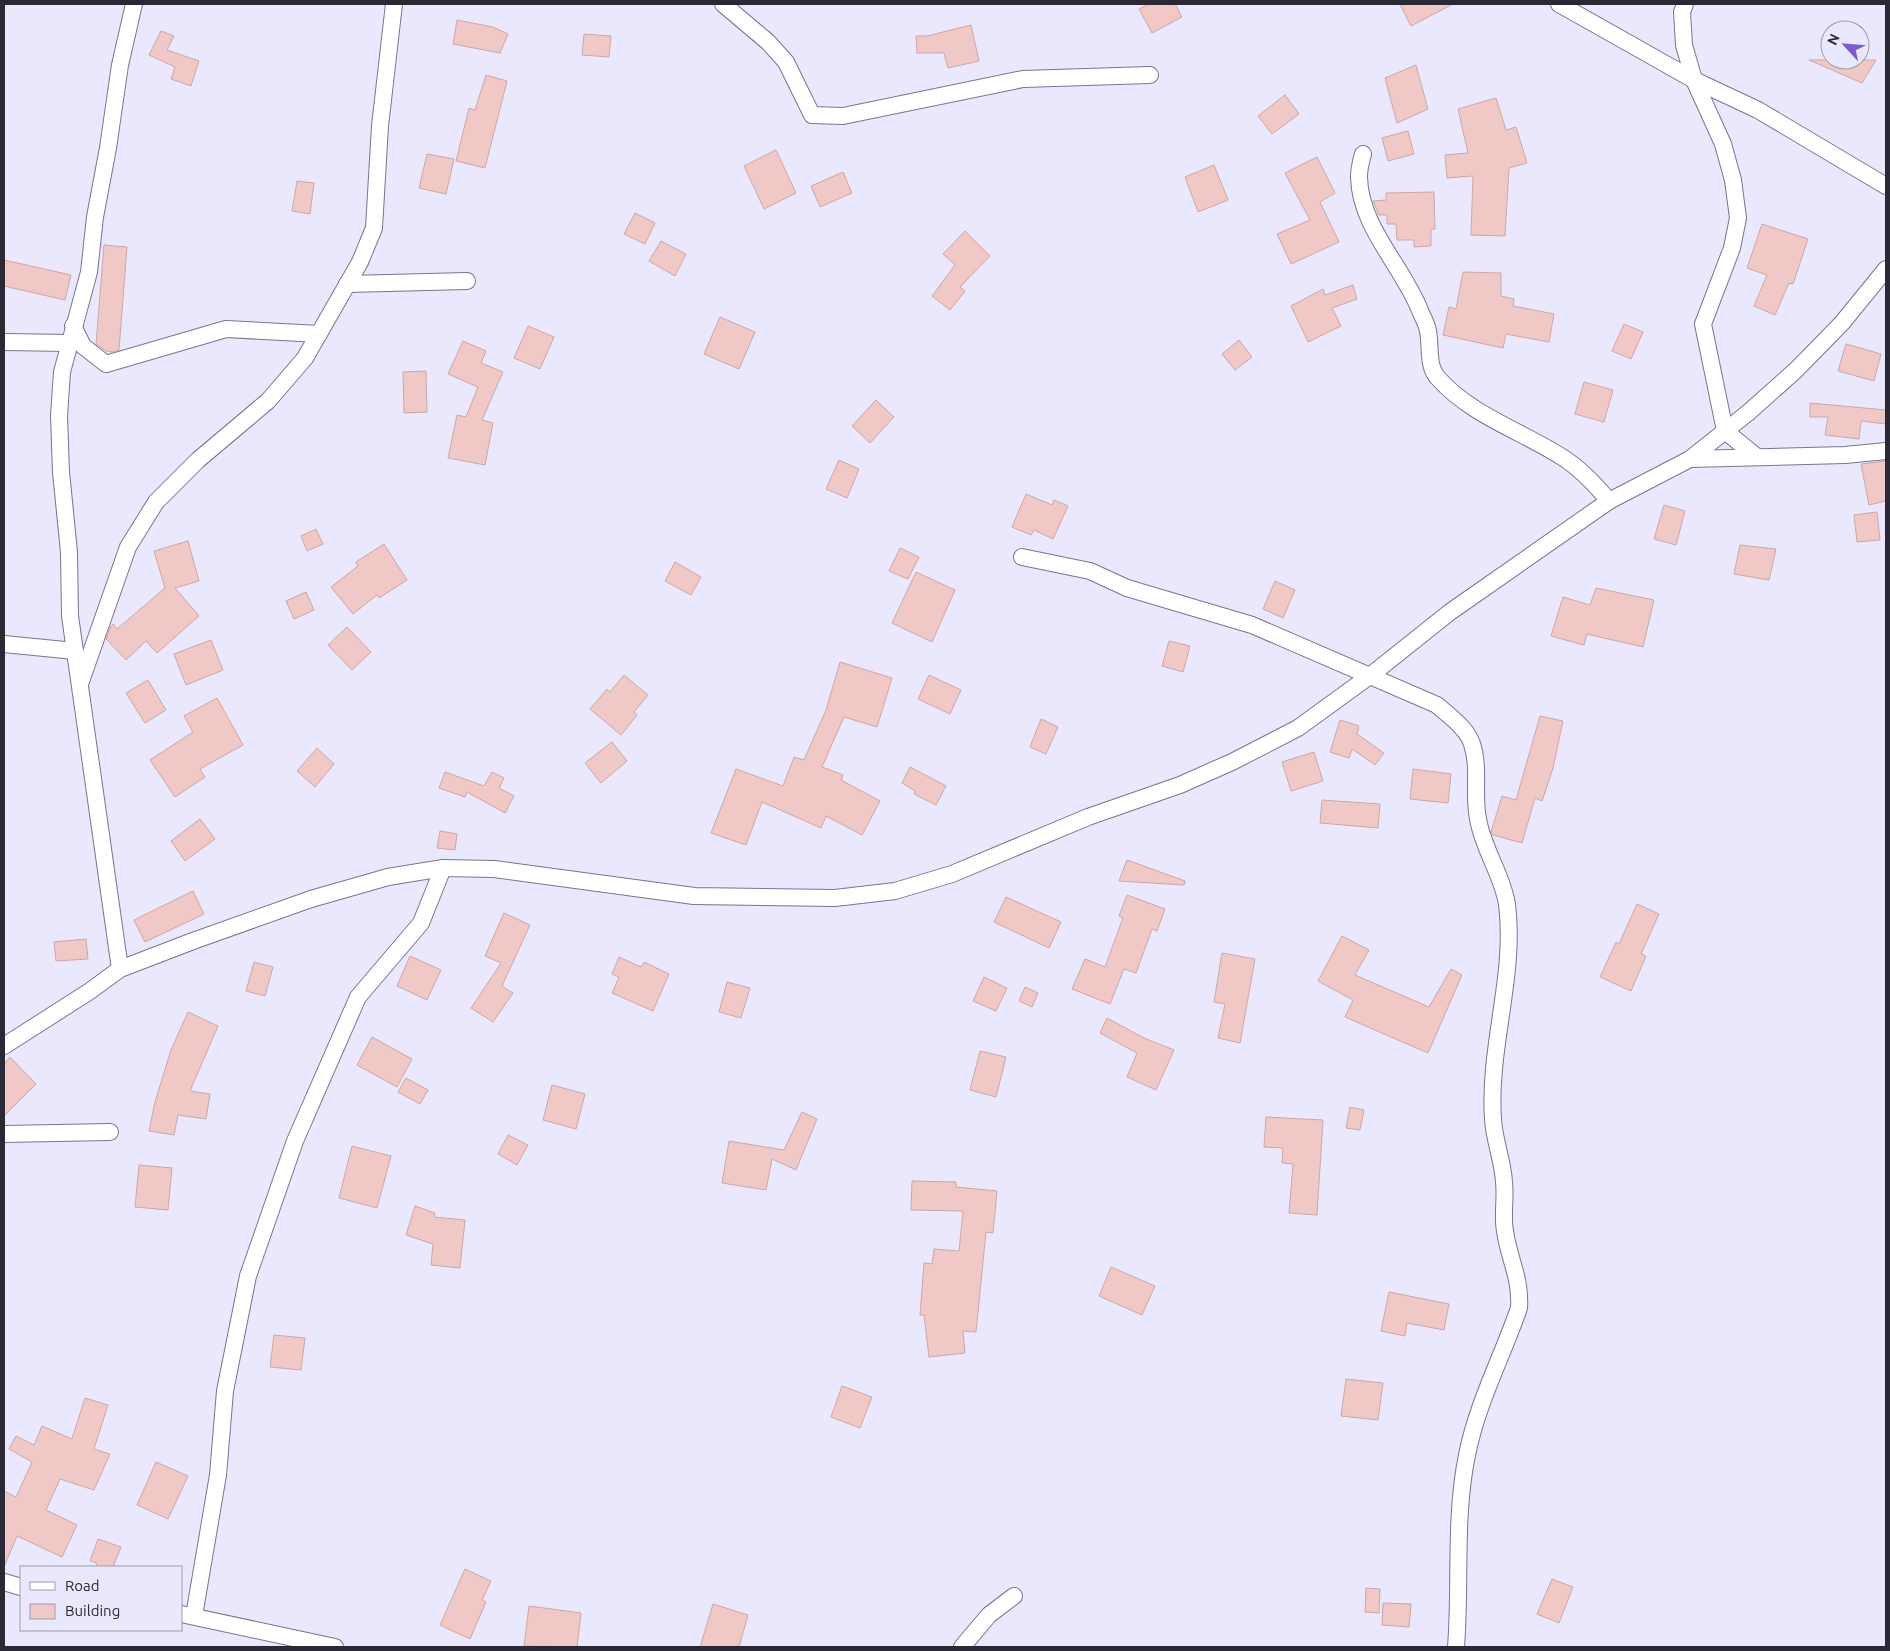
<svg xmlns="http://www.w3.org/2000/svg" width="1890" height="1651" font-family="Ubuntu,sans-serif">
  <rect width="100%" height="100%" fill="#eae8fc"/>
  <g fill="#f0c9c7" stroke="#cda7a5">
    <polygon points="1149,4 1175,4 1182,17 1152,33 1139,9"/>
    <polygon points="1400,4 1453,4 1411,26"/>
    <polygon points="457,20 493,27 508,34 500,53 453,44"/>
    <polygon points="971,25 979,61 948,68 944,53 917,53 916,36 927,36"/>
    <polygon points="161,31 174,36 167,50 199,61 191,86 171,79 175,67 149,55"/>
    <polygon points="584,34 611,36 609,57 582,55"/>
    <polygon points="1809,60 1876,60 1862,83"/>
    <polygon points="1416,65 1428,109 1397,123 1385,78"/>
    <polygon points="486,75 507,81 485,168 456,161 469,108 475,110"/>
    <polygon points="1285,95 1299,114 1272,134 1258,116"/>
    <polygon points="1496,98 1506,130 1516,127 1527,163 1509,168 1505,236 1471,235 1473,176 1447,178 1445,155 1468,153 1458,109"/>
    <polygon points="1408,131 1414,154 1388,161 1382,138"/>
    <polygon points="776,150 796,193 764,209 744,166"/>
    <polygon points="427,154 454,159 446,194 419,188"/>
    <polygon points="1317,157 1335,193 1320,202 1339,242 1291,264 1277,234 1310,220 1285,173"/>
    <polygon points="1214,165 1228,200 1198,212 1185,177"/>
    <polygon points="843,172 852,193 820,207 811,186"/>
    <polygon points="297,181 314,183 310,214 292,211"/>
    <polygon points="1434,192 1435,229 1431,229 1431,246 1414,247 1414,240 1397,240 1396,224 1387,224 1387,215 1379,215 1373,201 1386,200 1386,193"/>
    <polygon points="635,213 655,223 645,244 624,234"/>
    <polygon points="1762,224 1808,239 1793,284 1789,283 1775,315 1754,306 1767,275 1747,268"/>
    <polygon points="965,231 990,256 960,287 965,291 950,310 932,296 955,265 943,254"/>
    <polygon points="661,241 686,254 675,276 649,261"/>
    <polygon points="104,245 127,247 119,350 112,352 106,351 96,344"/>
    <polygon points="4,260 71,275 65,300 4,286"/>
    <polygon points="1463,272 1501,273 1501,296 1514,299 1513,306 1554,314 1549,342 1506,334 1503,348 1443,335 1449,307 1456,309"/>
    <polygon points="1353,285 1357,299 1332,308 1341,326 1308,342 1291,306 1323,289 1325,295"/>
    <polygon points="720,317 755,332 739,369 704,354"/>
    <polygon points="1624,324 1643,332 1631,359 1612,351"/>
    <polygon points="528,326 554,337 540,369 514,358"/>
    <polygon points="1239,340 1252,357 1235,370 1222,354"/>
    <polygon points="463,341 486,351 481,363 503,372 482,420 493,423 485,465 448,458 457,415 466,417 478,387 448,374"/>
    <polygon points="1846,344 1881,354 1874,381 1838,371"/>
    <polygon points="426,371 427,412 404,413 403,372"/>
    <polygon points="1584,382 1613,390 1604,422 1575,414"/>
    <polygon points="876,400 894,417 870,443 852,426"/>
    <polygon points="1810,403 1886,410 1886,424 1861,421 1859,439 1825,435 1828,417 1810,417"/>
    <polygon points="839,460 859,469 847,498 826,489"/>
    <polygon points="1886,461 1886,501 1869,505 1861,464"/>
    <polygon points="1026,494 1052,505 1054,500 1068,506 1053,539 1034,530 1031,535 1012,527"/>
    <polygon points="1664,505 1685,511 1676,545 1654,539"/>
    <polygon points="1877,512 1880,540 1857,542 1854,515"/>
    <polygon points="316,529 323,544 307,551 301,536"/>
    <polygon points="188,541 199,581 175,588 199,616 157,653 146,641 126,660 106,639 111,626 113,624 117,629 165,588 154,551"/>
    <polygon points="384,544 407,580 379,598 377,595 353,614 331,587 358,566 356,562"/>
    <polygon points="1740,545 1776,549 1769,580 1734,574"/>
    <polygon points="900,548 919,557 908,579 889,571"/>
    <polygon points="675,562 701,577 691,595 665,581"/>
    <polygon points="916,572 955,590 932,642 892,623"/>
    <polygon points="1275,581 1295,590 1283,618 1263,609"/>
    <polygon points="1596,588 1654,600 1643,647 1587,634 1584,645 1551,636 1563,597 1590,605"/>
    <polygon points="306,592 314,610 294,619 286,601"/>
    <polygon points="347,627 371,652 352,670 328,645"/>
    <polygon points="211,640 223,670 186,685 174,654"/>
    <polygon points="1169,641 1190,646 1183,672 1162,666"/>
    <polygon points="840,662 892,678 877,727 844,717 822,767 843,775 841,780 880,801 862,835 826,816 821,828 762,802 746,845 711,833 736,769 783,786 794,757 804,760 826,710"/>
    <polygon points="624,675 648,695 634,712 637,715 621,735 590,709 607,689 610,692"/>
    <polygon points="929,675 961,690 950,714 918,699"/>
    <polygon points="148,680 166,710 145,723 126,693"/>
    <polygon points="217,698 243,745 200,769 205,777 175,797 150,760 193,732 184,716"/>
    <polygon points="1540,716 1563,721 1553,768 1542,801 1535,798 1522,843 1493,835 1491,832 1502,796 1516,800"/>
    <polygon points="1041,719 1058,727 1046,754 1030,747"/>
    <polygon points="1340,720 1359,726 1357,734 1384,753 1375,765 1352,749 1349,758 1330,752"/>
    <polygon points="612,742 627,761 601,783 585,763"/>
    <polygon points="317,748 334,764 315,787 297,771"/>
    <polygon points="1314,752 1323,781 1291,791 1282,762"/>
    <polygon points="910,767 946,786 936,805 914,794 915,791 902,783"/>
    <polygon points="1413,769 1451,774 1448,803 1410,799"/>
    <polygon points="445,772 484,786 492,772 504,778 499,788 514,796 505,813 467,792 465,797 439,788"/>
    <polygon points="1322,800 1380,804 1378,828 1320,823"/>
    <polygon points="200,819 215,839 185,861 171,841"/>
    <polygon points="440,831 457,834 455,850 437,848"/>
    <polygon points="1127,860 1185,881 1184,885 1119,881"/>
    <polygon points="193,891 204,914 145,942 134,920"/>
    <polygon points="1127,895 1165,909 1157,931 1152,929 1136,973 1124,969 1110,1004 1072,989 1085,959 1105,967 1123,918 1119,916"/>
    <polygon points="1006,897 1061,922 1049,948 994,922"/>
    <polygon points="1637,904 1659,914 1641,954 1646,956 1631,991 1600,977 1616,942 1619,944"/>
    <polygon points="504,913 530,925 502,986 513,993 493,1022 471,1008 501,963 485,956"/>
    <polygon points="1342,936 1369,950 1355,975 1429,1007 1451,969 1462,975 1428,1053 1345,1017 1353,1000 1318,981"/>
    <polygon points="86,939 88,959 56,961 54,942"/>
    <polygon points="1222,953 1255,959 1240,1043 1218,1038 1225,1004 1214,1002"/>
    <polygon points="410,956 441,970 427,1000 397,986"/>
    <polygon points="619,957 641,967 644,962 669,974 653,1011 612,993 619,977 612,974"/>
    <polygon points="254,962 273,967 265,996 246,991"/>
    <polygon points="984,977 1007,988 996,1011 973,1001"/>
    <polygon points="727,982 750,988 741,1018 719,1012"/>
    <polygon points="1025,987 1038,993 1032,1007 1019,1001"/>
    <polygon points="188,1012 218,1026 190,1091 210,1094 206,1119 178,1115 174,1135 149,1131 155,1102 171,1050"/>
    <polygon points="1107,1018 1144,1038 1174,1050 1156,1090 1127,1077 1137,1053 1100,1033"/>
    <polygon points="372,1037 412,1059 397,1087 357,1065"/>
    <polygon points="980,1051 1006,1057 996,1097 970,1090"/>
    <polygon points="10,1057 36,1084 4,1116 4,1064"/>
    <polygon points="406,1078 428,1090 420,1104 398,1092"/>
    <polygon points="552,1085 585,1094 576,1129 543,1120"/>
    <polygon points="1350,1107 1364,1110 1360,1130 1346,1128"/>
    <polygon points="802,1112 817,1119 796,1170 772,1159 766,1190 722,1183 729,1141 784,1150"/>
    <polygon points="1266,1117 1323,1120 1317,1215 1289,1213 1293,1164 1282,1163 1283,1148 1264,1147"/>
    <polygon points="508,1135 528,1145 517,1165 498,1154"/>
    <polygon points="352,1146 391,1156 377,1208 339,1198"/>
    <polygon points="139,1165 172,1168 168,1210 135,1207"/>
    <polygon points="912,1181 956,1182 956,1187 997,1191 993,1233 986,1232 976,1332 963,1331 965,1353 929,1357 924,1315 920,1315 924,1263 932,1264 934,1249 959,1251 963,1211 911,1210"/>
    <polygon points="415,1206 435,1213 434,1217 465,1220 460,1268 431,1265 433,1244 406,1235"/>
    <polygon points="1111,1267 1155,1286 1142,1315 1099,1296"/>
    <polygon points="1389,1292 1449,1304 1444,1330 1407,1323 1405,1336 1381,1331"/>
    <polygon points="274,1335 305,1338 301,1370 270,1367"/>
    <polygon points="1346,1379 1383,1383 1378,1420 1341,1416"/>
    <polygon points="842,1386 872,1397 860,1428 831,1417"/>
    <polygon points="85,1398 108,1405 94,1449 110,1454 94,1490 60,1479 46,1510 77,1525 62,1557 17,1536 4,1567 4,1491 16,1497 32,1462 9,1449 16,1436 34,1445 42,1426 72,1439"/>
    <polygon points="156,1462 188,1476 168,1519 137,1505"/>
    <polygon points="98,1539 121,1547 113,1567 96,1567 97,1563 90,1561"/>
    <polygon points="465,1569 491,1581 482,1600 486,1602 470,1639 440,1625"/>
    <polygon points="1552,1579 1573,1587 1559,1623 1537,1614"/>
    <polygon points="1366,1588 1380,1589 1379,1613 1365,1612"/>
    <polygon points="1383,1603 1411,1604 1409,1627 1382,1625"/>
    <polygon points="713,1604 748,1615 739,1647 700,1647"/>
    <polygon points="529,1606 581,1613 577,1647 524,1646"/>
  </g>
  <g fill="none" stroke-linecap="round" stroke-linejoin="round">
    <g stroke="#797492" stroke-width="18">
      <g id="minor">
        <polyline points="723,4 768,42 786,62 812,115 843,116 1023,79 1150,75"/>
        <polyline points="1559,4 1694,80 1758,110 1886,186"/>
        <polyline points="1685,4 1682,12 1684,45 1694,80 1723,144 1733,180 1738,218 1732,248 1703,324 1725,431 1757,457"/>
        <path d="M1363,154C1361,161 1359,169 1359,177C1360,228 1404,267 1421,313C1424,319 1427,325 1428,331C1431,346 1427,367 1438,378C1469,414 1523,432 1562,457C1581,469 1595,484 1609,501"/>
        <polyline points="347,284 467,281"/>
        <polyline points="73,326 83,346 106,364 226,329 319,334"/>
        <polyline points="4,342 69,343"/>
        <polyline points="1690,459 1845,455 1886,451"/>
        <path d="M1022,557L1090,571L1127,588L1252,625L1437,705C1449,716 1467,728 1472,744C1480,768 1473,795 1478,819C1483,849 1502,874 1507,904C1516,976 1488,1047 1493,1119C1494,1140 1503,1161 1504,1182C1506,1198 1502,1215 1505,1231C1509,1260 1521,1277 1519,1308C1502,1357 1477,1404 1467,1455C1454,1518 1461,1583 1456,1647"/>
        <polyline points="4,644 75,651"/>
        <polyline points="80,684 128,547 156,502 198,460 268,401 305,358 360,262 374,228 380,126 394,4"/>
        <polyline points="120,969 70,616 69,552 61,472 59,416 62,372 89,272 95,217 108,148 120,65 134,4"/>
        <polyline points="4,1046 90,991 120,969 193,941 311,899 388,877 443,868 494,869 694,896 835,898 895,891 952,874 1088,817 1180,785 1232,762 1298,728 1371,675 1450,612 1609,501 1690,459 1749,412 1796,370 1842,323 1886,269"/>
        <polyline points="4,1134 110,1132"/>
        <polyline points="4,1582 21,1587"/>
        <polyline points="181,1614 335,1647"/>
        <polyline points="194,1616 218,1475 225,1391 248,1276 295,1141 358,997 421,923 443,868"/>
        <polyline points="962,1647 989,1615 1014,1596"/>
      </g>
    </g>
    <use href="#minor" stroke="#fff" stroke-width="16"/>
  </g>
  <rect width="1890" height="1651" fill="none" stroke="#2a2834" stroke-width="10"/>
  <rect x="20" y="1566" width="162" height="65" fill="#eae8fc" stroke="#9d9bac"/>
  <rect x="30" y="1582" width="25" height="8" fill="#ffffff" stroke="#9d9bac"/>
  <text x="65" y="1591" font-size="15" fill="#2a2834">Road</text>
  <rect x="30" y="1604" width="25" height="15" fill="#f0c9c7" stroke="#9d9bac"/>
  <text x="65" y="1616" font-size="15" fill="#2a2834">Building</text>
  <g transform="translate(1845 45) rotate(296)"><circle r="24" fill="#eae8fc" stroke="#9d9bac"/>
  <path d="M0-4L9 19L0 12L-9 19Z" fill="#7d5bd5"/>
  <text y="-8" font-size="14" font-weight="bold" text-anchor="middle" fill="#2a2834">N</text>
  </g>
</svg>
